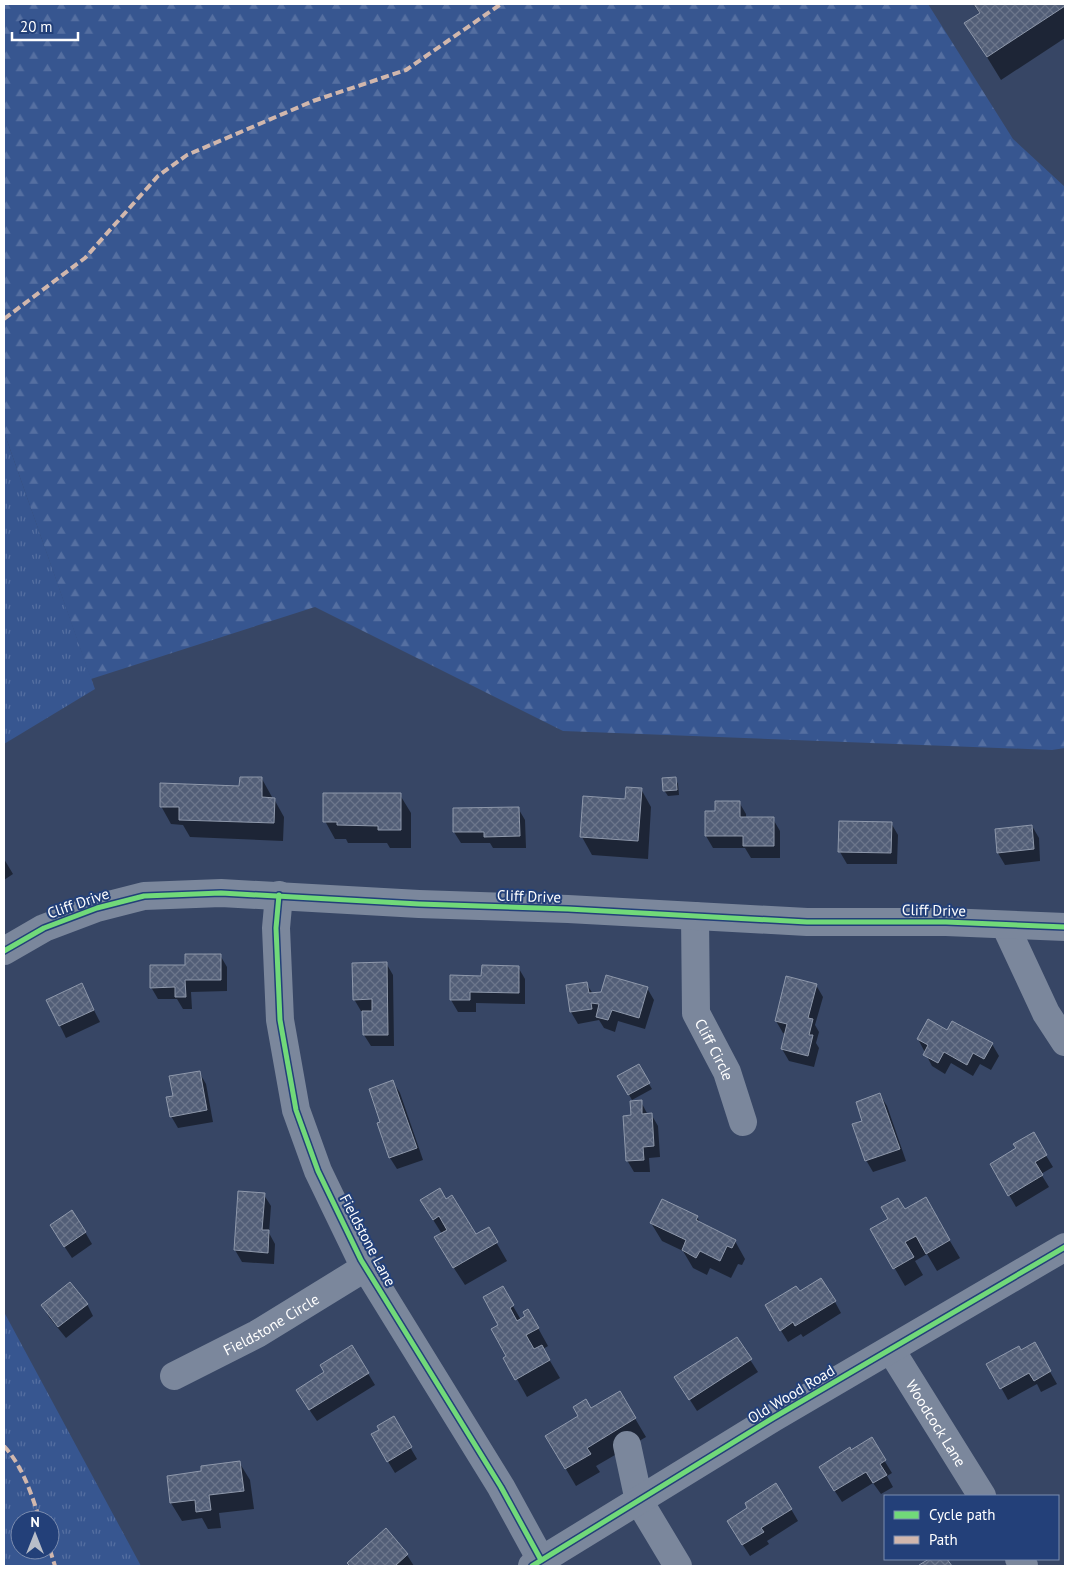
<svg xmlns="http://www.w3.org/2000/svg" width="1069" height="1570" font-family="'PT Sans',sans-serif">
  <defs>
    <pattern id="grass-tufts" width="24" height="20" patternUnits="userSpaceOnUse" patternTransform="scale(1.25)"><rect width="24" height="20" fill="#375690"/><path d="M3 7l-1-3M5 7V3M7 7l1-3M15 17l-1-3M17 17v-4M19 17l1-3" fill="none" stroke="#556fa1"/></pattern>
    <pattern id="forest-firs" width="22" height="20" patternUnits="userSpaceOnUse" patternTransform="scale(1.25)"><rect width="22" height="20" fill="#375690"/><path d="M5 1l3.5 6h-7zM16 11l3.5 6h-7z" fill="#556fa1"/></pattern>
    <pattern id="building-cross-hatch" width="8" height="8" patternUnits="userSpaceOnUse" patternTransform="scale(1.25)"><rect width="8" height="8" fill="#525e77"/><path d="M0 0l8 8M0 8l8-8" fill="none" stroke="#6c768b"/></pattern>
  </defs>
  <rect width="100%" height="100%" fill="#374665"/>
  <g fill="url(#grass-tufts)" fill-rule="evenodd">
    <polygon points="4,432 95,689 4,744"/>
    <path d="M4,1312L141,1566H4ZM20,1520H50V1550H20Z"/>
  </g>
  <polygon fill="url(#forest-firs)" points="4,4 928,4 1013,139 1065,187 1065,748 1052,750 563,731 315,607 91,679 4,432"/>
  <g fill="#0007">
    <polygon points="973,4 1065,4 1065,38 1001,80 966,23 980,14"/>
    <polygon points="675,778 678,784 679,795 668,796 664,790"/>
    <polygon points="262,779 272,797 272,799 274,799 284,817 283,841 190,837 183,825 171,824 161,806 240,788"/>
    <polygon points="641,789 651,807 648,859 592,855 582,837"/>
    <polygon points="400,795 411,813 411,848 390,848 387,843 348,843 346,839 335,839 325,821"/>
    <polygon points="739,802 746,814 746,819 773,819 780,831 780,858 751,858 745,848 713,848 706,836 716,812"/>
    <polygon points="518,808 525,820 526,848 493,848 490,843 461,843 454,832"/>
    <polygon points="840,822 891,823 898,835 897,864 847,864 840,852"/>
    <polygon points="1032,826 1039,838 1040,861 1005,865 998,853"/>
    <polygon points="4,859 13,874 4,880"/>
    <polygon points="220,955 227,967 227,991 191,992 192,1009 183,1009 177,999 158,999 151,987 186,966"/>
    <polygon points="386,963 393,975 394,1046 371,1046 364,1035 364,1011 361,1011 354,999"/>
    <polygon points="518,967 525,979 525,1004 476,1003 476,1012 458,1012 451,1000 483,977"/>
    <polygon points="586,983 593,994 647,988 654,1000 645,1029 618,1021 615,1032 604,1028 599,1020 578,1024 571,1012"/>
    <polygon points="81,985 100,1022 66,1038 48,1001"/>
    <polygon points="816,985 823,997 815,1025 819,1032 816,1043 819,1048 814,1067 789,1061 782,1049 786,1034 783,1033 776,1021"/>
    <polygon points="948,1032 992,1044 999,1056 991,1070 980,1064 973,1076 951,1063 945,1074 932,1066 918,1039"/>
    <polygon points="638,1066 652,1089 632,1100 619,1077"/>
    <polygon points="199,1072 206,1084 213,1122 178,1128 171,1116 174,1097"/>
    <polygon points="393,1082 400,1093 423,1160 397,1169 390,1158"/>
    <polygon points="880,1095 887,1106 906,1161 873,1172 866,1160 864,1121"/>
    <polygon points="641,1102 648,1115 651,1114 658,1126 660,1157 649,1158 650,1172 634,1172 627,1160 632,1117"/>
    <polygon points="1033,1134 1053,1167 1041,1174 1049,1187 1016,1207 991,1164 1017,1149"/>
    <polygon points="239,1193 264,1195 271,1206 269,1233 275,1244 274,1264 242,1262 235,1250"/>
    <polygon points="925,1199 960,1258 937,1271 927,1254 915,1261 923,1275 905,1286 872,1229"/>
    <polygon points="446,1200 475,1236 488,1228 507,1261 465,1285 446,1256 442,1234 432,1218"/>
    <polygon points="697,1217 701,1224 735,1241 745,1259 742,1265 738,1264 731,1278 710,1268 707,1275 693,1268 683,1251 662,1241 651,1223"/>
    <polygon points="85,1232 92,1244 72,1258 58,1237"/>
    <polygon points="502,1287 521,1320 527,1317 528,1310 548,1346 543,1349 560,1378 527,1397 505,1358 508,1357 500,1326"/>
    <polygon points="799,1293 835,1302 841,1313 803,1337 801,1334 788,1342 766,1306"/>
    <polygon points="87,1304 93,1316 66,1338 49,1317 43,1306"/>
    <polygon points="736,1338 758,1372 697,1411 683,1389"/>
    <polygon points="1034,1344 1057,1384 1041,1392 1037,1384 1008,1400 988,1364 1020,1352"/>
    <polygon points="352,1347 375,1385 317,1421 304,1402 325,1373"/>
    <polygon points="620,1393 646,1437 596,1466 600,1472 576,1486 557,1454 591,1410"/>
    <polygon points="393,1418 417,1459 395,1473 372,1435 381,1431"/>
    <polygon points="871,1439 892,1473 887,1476 893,1487 881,1494 873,1483 842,1502 827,1479 851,1452"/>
    <polygon points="239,1462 250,1480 254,1509 219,1513 221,1528 208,1529 202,1518 182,1521 171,1503 203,1472"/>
    <polygon points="791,1509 798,1521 767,1541 769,1544 750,1556 735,1533"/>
    <polygon points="386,1529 407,1555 414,1566 350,1566 348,1563"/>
  </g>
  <g fill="url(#building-cross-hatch)" stroke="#8e98ab">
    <polygon points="974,4 1065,4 1065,6 987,57 964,23 980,13"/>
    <polygon points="240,777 262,777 262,797 275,798 274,823 179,820 179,807 160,807 160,783 239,786"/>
    <polygon points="676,777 677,790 663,791 662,778"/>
    <polygon points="626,787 642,788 638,841 580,837 583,796 625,799"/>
    <polygon points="323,793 401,793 401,830 378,830 378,826 337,825 337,822 323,822"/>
    <polygon points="715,801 740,801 740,817 774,817 774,846 743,846 743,836 705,836 705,811 715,811"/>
    <polygon points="519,807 520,836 484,837 484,832 453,832 453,808"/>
    <polygon points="839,821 892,822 891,853 838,852"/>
    <polygon points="1032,825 1034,849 997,853 995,829"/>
    <polygon points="185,954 221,954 221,980 185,980 186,997 175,997 175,987 150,988 150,965 185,965"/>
    <polygon points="387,962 388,1035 363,1035 362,1011 372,1011 372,999 353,1000 352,963"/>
    <polygon points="482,965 519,966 519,993 470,992 470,1000 450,1000 450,975 481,976"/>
    <polygon points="606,975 648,987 639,1018 612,1010 608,1020 596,1017 599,1004 591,1003 592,1009 570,1012 566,985 587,982 589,993 601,992"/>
    <polygon points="786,976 817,984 808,1018 813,1019 809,1035 813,1035 808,1056 781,1049 787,1024 775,1021"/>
    <polygon points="82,983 94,1010 59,1026 46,1000"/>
    <polygon points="928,1019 947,1030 952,1021 993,1043 984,1059 973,1053 967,1065 944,1052 938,1063 923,1055 928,1045 917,1039"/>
    <polygon points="639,1064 650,1083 628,1095 617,1076"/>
    <polygon points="200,1071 207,1110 170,1117 166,1097 173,1096 169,1076"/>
    <polygon points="393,1080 417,1148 389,1158 377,1123 380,1122 369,1089"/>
    <polygon points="880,1093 900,1149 865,1161 852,1124 862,1121 856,1102"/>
    <polygon points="642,1100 642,1114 652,1113 654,1146 643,1147 644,1160 626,1161 623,1116 631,1115 630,1101"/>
    <polygon points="1034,1132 1047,1155 1035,1162 1043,1175 1008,1196 990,1164 1016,1148 1013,1144"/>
    <polygon points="440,1188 446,1199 452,1195 476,1234 489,1227 498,1242 453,1268 434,1237 447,1230 439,1216 433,1220 420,1200"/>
    <polygon points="238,1191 265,1193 262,1230 269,1230 268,1253 234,1250"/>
    <polygon points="926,1197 950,1240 926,1254 916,1236 905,1242 914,1257 893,1269 870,1229 888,1219 881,1207 898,1198 905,1209"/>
    <polygon points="662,1199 698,1216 696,1220 736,1240 732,1248 727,1246 720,1261 700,1251 696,1258 682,1250 686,1240 650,1223"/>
    <polygon points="72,1210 86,1232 64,1247 50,1225"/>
    <polygon points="821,1278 836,1301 795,1326 793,1322 780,1331 765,1305 796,1286 800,1291"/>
    <polygon points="70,1282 88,1304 58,1327 41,1305"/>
    <polygon points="503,1286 514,1305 510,1308 517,1321 525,1316 523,1312 528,1309 539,1328 526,1335 534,1349 542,1345 550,1360 515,1380 503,1358 506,1356 491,1329 498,1325 483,1297"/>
    <polygon points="737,1337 752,1359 689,1400 674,1377"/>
    <polygon points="1035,1342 1051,1371 1034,1381 1029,1373 1000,1389 986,1364 1019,1346 1021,1350"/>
    <polygon points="352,1345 369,1373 309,1410 296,1390 324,1372 320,1365"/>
    <polygon points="620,1391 636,1418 587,1448 591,1454 565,1469 545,1436 578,1416 573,1407 586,1399 591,1408"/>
    <polygon points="394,1416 412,1447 387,1462 371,1434 379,1430 377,1426"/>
    <polygon points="872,1437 886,1460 880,1464 887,1475 873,1483 866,1472 834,1491 819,1467 850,1447 851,1450"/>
    <polygon points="240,1461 244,1491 209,1495 211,1510 196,1512 195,1500 170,1503 167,1476 201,1471 201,1466"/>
    <polygon points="776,1483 792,1509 761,1528 764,1532 742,1545 727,1521 747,1508 745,1503"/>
    <polygon points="386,1528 408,1554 395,1566 350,1566 347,1563"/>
    <polygon points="929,1559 947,1559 952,1566 920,1566 919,1565"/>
  </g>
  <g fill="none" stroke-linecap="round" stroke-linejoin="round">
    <g stroke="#7b879c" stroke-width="28">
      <polyline points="279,895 276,928 280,1020 296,1110 318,1171 361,1260 501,1487 541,1560"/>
      <path id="s1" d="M695,916L696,1013L727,1072L743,1122"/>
      <polyline points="1005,925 1046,1013 1065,1042"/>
      <polyline points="4,951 44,928 97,908 144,896 221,893 419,904 568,909 807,922 946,922 1065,927"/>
      <path id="s2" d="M891,1350L982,1496"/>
      <path id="s3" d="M174,1376L257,1334L366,1267"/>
      <polyline points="627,1445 639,1501 678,1566"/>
      <polyline points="1019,1559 1024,1566"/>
      <polyline points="532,1566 773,1418 1065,1247"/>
    </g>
    <g stroke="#d1b7ad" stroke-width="4" stroke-dasharray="8 4" stroke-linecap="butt">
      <polyline points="4,319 85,258 158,176 187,155 313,101 406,70 501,4"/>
      <path d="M4,1446C23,1467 31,1493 40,1520"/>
      <polyline points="50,1550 55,1566"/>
    </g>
    <g stroke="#234079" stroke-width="8">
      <g id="cycleway">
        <polyline points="279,895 276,928 280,1020 296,1110 318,1171 361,1260 501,1487 541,1560"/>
        <polyline points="4,951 44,928 97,908 144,896 221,893 419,904 568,909 807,922 946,922 1065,927"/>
        <polyline points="532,1566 773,1418 1065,1247"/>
      </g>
    </g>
    <use href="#cycleway" stroke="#71d979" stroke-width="5"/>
  </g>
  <g text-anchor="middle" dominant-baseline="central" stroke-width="4" stroke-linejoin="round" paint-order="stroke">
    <g font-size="15" fill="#fff" stroke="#234079">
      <text transform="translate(529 896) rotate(2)">Cliff Drive</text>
      <text transform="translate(78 903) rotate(-19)">Cliff Drive</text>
      <text transform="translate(934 910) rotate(1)">Cliff Drive</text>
      <text stroke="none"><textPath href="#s1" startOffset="138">Cliff Circle</textPath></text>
      <text transform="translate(368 1240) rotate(62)">Fieldstone Lane</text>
      <text stroke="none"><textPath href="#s3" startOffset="110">Fieldstone Circle</textPath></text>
      <text transform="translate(791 1394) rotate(-31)">Old Wood Road</text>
      <text stroke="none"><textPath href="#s2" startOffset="86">Woodcock Lane</textPath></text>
    </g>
  </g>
  <rect width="1069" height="1570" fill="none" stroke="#ffffff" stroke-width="10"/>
  <rect x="884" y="1495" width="175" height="65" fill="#234079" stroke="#7b8caf"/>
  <rect x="894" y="1511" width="25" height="8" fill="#71d979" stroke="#7b8caf"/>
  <text x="929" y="1520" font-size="15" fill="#ffffff">Cycle path</text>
  <rect x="894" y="1536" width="25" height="8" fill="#d1b7ad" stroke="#7b8caf"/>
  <text x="929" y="1545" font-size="15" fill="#ffffff">Path</text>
  <g transform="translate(35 1535)"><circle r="24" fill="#234079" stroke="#7b8caf"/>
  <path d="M0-4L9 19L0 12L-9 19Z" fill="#b9bec9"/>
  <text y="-8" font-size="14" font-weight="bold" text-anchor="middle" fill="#ffffff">N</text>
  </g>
  <path d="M12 32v8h66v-8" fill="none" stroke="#ffffff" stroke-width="2.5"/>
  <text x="20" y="32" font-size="15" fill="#ffffff" stroke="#234079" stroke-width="4" paint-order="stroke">20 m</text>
</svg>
